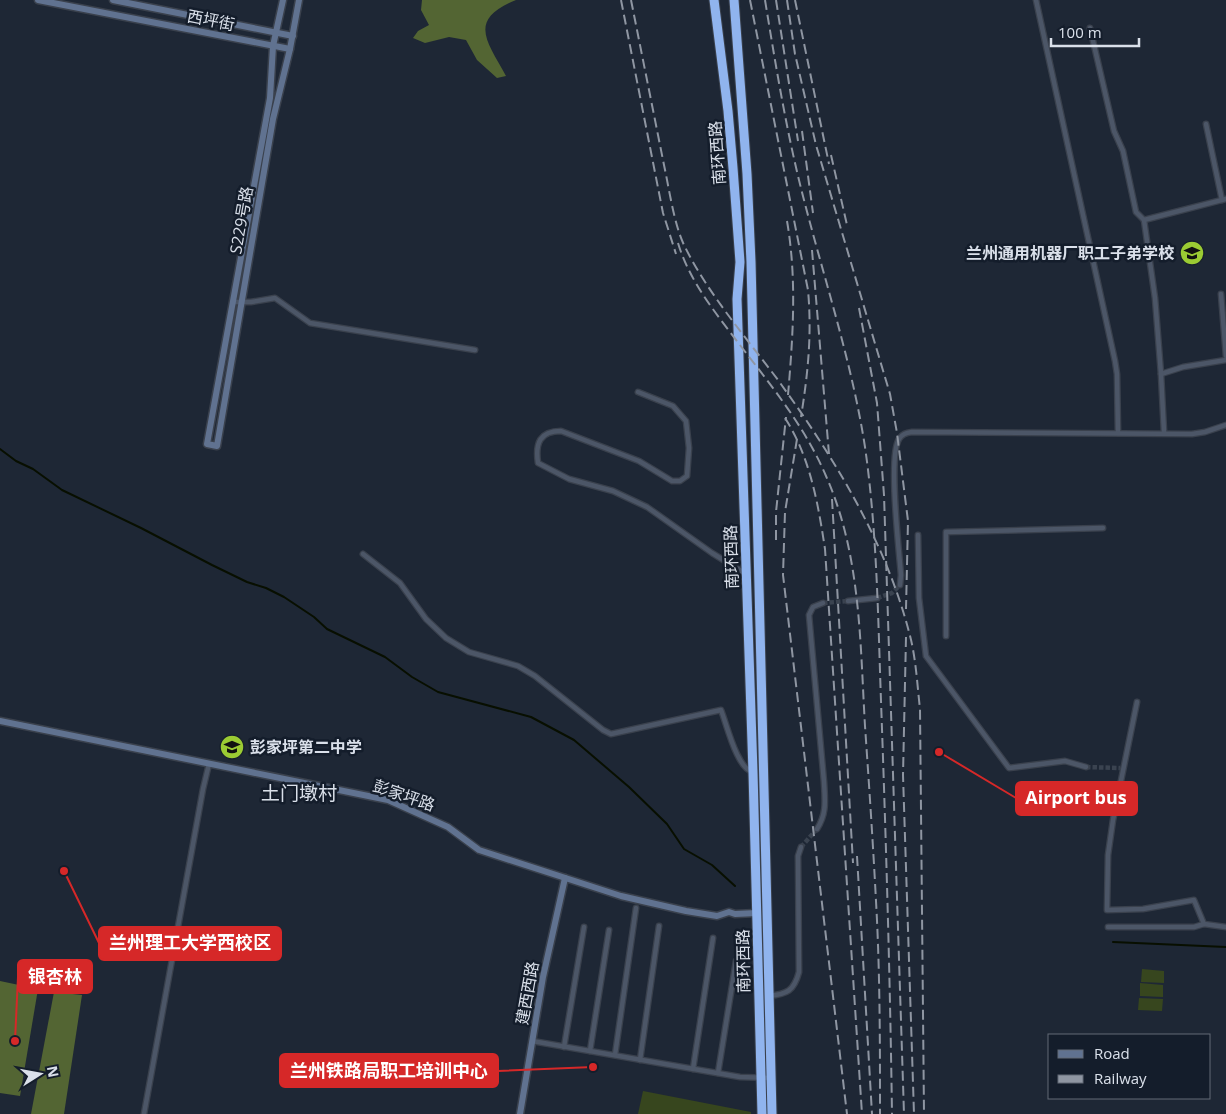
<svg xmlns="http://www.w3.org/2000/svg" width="1226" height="1114" font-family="'Open Sans','Noto Sans SC',sans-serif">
  <rect width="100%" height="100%" fill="#1e2735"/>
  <g fill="#37461e">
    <polygon points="1142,969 1164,971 1164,983 1141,982"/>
    <polygon points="1140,983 1163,985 1163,997 1140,996"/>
    <polygon points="1139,998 1163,999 1162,1011 1138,1010"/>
    <polygon points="643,1091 751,1112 751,1114 638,1114"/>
  </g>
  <g fill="#536533">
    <path d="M422,0H516C467,20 487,41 506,76L497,78L477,60L466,40L449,37L425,43L413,38L418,31L429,25L421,10Z"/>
    <polygon points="0,981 38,989 20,1096 0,1093"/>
    <polygon points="54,992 82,995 64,1114 31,1114"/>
  </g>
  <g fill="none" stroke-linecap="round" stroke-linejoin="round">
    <g stroke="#080f00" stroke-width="2">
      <polyline points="0,449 16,461 33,469 62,490 141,528 212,565 247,582 266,588 284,597 314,617 327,629 385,657 412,677 438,692 531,717 574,740 629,787 667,824 684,849 712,865 735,886"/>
      <polyline points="1113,942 1226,947"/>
    </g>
    <g stroke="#3a4350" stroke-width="4.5" stroke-dasharray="4.5 2" stroke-linecap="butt">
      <polyline points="877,598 892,593 900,585"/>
      <polyline points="823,603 848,601"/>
      <polyline points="1086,767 1120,768"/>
      <polyline points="801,847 817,829"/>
    </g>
    <g stroke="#3a414d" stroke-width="7">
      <g id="street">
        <polyline points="1036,0 1115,361 1117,374 1118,433"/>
        <polyline points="1090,28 1114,131 1123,151 1136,212 1144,220"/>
        <polyline points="1206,124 1222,200"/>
        <polyline points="1221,294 1226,356"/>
        <polyline points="233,302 251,302 275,298 310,323 475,350"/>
        <polyline points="1161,374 1183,367 1226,360"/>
        <path d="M638,392L673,406L686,421L689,448L687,476L680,481H672L639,461L561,431C540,431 535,443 538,463L569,479L613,491L647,507L712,553L746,574"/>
        <polyline points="1164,432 1161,374 1155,298 1144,220 1226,199"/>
        <polyline points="918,535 919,598 926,656 1009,768 1065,761 1086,767"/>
        <path d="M363,554L400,583L426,619L446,638L469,652L518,666L535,676L603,730L611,734L721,710C727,725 737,769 753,772"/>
        <path d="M900,585L901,575C899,550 888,456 899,439C902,434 906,433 912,432L1192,434L1205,432L1226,425"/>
        <polyline points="848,601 877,598"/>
        <polyline points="946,636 946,532 1103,528"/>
        <polyline points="1137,702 1113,820 1108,855 1107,910 1143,909 1194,900 1204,924 1226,927"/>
        <path d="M817,829C827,813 825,801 824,782L809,615L813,607L823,603"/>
        <polyline points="1108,927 1194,927 1204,924"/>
        <path d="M769,996C787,994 794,991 799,972L798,856L801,847"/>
        <polyline points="532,1041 740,1077 771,1078"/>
        <polyline points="564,1047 584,927"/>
        <polyline points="590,1051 609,930"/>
        <polyline points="615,1055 636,908"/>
        <polyline points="640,1060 659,926"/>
        <polyline points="693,1069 713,938"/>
        <polyline points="718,1073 736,961"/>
        <polyline points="144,1114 203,789 209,764"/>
      </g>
    </g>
    <g stroke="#3a414d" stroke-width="9">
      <g id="secondary">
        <polyline points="38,0 290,49"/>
        <polyline points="113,0 293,36"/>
        <polyline points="283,0 273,46 270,98 207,444 217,446 273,119 290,49 299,0"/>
        <polyline points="0,721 388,800 448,827 479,850 621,896 686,911 717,916 729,912 735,914 757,913"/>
        <polyline points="520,1114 543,977 565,878"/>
      </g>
    </g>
    <g stroke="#3a414d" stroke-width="11">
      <g id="highway">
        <polyline points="714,0 728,111 733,168 740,262 737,299 753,772 762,1114"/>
        <polyline points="734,0 747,174 751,262 772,1114"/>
      </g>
    </g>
    <use href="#street" stroke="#4c5667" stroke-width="4.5"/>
    <use href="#secondary" stroke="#607290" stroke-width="6"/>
    <use href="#highway" stroke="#90b4ee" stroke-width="9"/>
    <g stroke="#8f96a2" stroke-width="2" stroke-dasharray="10 5" stroke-linecap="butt">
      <polyline points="621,0 663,213 676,254"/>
      <path d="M631,0C642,55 653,110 664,165C669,188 674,224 684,245C708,294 745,336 778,380C833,456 885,540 909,632C916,657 917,683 920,709L924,1114"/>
      <path d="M750,0L808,290C812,334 808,373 801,417"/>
      <path d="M765,0C776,67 787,135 804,200C825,282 852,363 865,447C877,531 878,617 881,701C886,839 890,976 892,1114"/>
      <polyline points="776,0 798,141"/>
      <polyline points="787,0 795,54 816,145 890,394 897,433 908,521 906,609"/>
      <polyline points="795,0 829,164"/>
      <polyline points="802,131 813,213"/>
      <polyline points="831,155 847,225"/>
      <path d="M787,221C797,279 793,336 788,395"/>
      <path d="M678,243C690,283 718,316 743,349C774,389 806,429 826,476C861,555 860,642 865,726C869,784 873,843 876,901C880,972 880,1043 880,1114"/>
      <polyline points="812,250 829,454"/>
      <polyline points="859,308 877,403 884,495 904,1114"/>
      <path d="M785,418C810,457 818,503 825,549L862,1114"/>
      <polyline points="797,439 785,512 783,575 847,1114"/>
      <polyline points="832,499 853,863"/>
      <polyline points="776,540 776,512 786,417"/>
      <polyline points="906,637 903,775 914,1114"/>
      <polyline points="857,856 872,1114"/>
    </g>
  </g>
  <defs>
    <g id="school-disc" transform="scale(1.25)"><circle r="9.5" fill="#9bcb33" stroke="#141d2b"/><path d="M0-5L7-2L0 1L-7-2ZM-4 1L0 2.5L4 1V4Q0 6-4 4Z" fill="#111"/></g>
  </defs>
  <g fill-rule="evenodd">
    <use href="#school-disc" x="1192" y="253"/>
    <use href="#school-disc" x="232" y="747"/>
  </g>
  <g text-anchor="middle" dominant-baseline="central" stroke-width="5" stroke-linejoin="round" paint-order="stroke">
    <g font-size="16" fill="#dae0ea" stroke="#141d2b">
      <text transform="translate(211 20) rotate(11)">西坪街</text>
      <text transform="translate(717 153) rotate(-94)">南环西路</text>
      <text transform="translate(241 220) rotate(-80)">S229号路</text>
      <text transform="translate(731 557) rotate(-92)">南环西路</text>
      <text transform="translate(404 795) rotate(19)">彭家坪路</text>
      <text transform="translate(743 961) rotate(-91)">南环西路</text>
      <text transform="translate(527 993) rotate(-80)">建西西路</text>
    </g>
    <g font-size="16" font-weight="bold" fill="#dae0ea" stroke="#141d2b" text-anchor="end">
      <text x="1174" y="253">兰州通用机器厂职工子弟学校</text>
      <text x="250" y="747" text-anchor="start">彭家坪第二中学</text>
    </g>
    <g font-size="19" fill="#dae0ea" stroke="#141d2b">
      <text x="299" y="793">土门墩村</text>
    </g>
  </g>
  <path fill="none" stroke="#d62828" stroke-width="2" d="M939 752L1016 798M64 871L99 943M15 1041L18 977M593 1067L498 1071"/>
  <g fill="#d62828" stroke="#141d2b" stroke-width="2">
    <circle cx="939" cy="752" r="5"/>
    <circle cx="64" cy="871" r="5"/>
    <circle cx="15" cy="1041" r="5"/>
    <circle cx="593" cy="1067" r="5"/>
  </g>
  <g fill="#d62828" stroke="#d62828" stroke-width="2">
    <rect x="1016" y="782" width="121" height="33" rx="5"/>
    <rect x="99" y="927" width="182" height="33" rx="5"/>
    <rect x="18" y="960" width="74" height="33" rx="5"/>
    <rect x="280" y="1054" width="218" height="33" rx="5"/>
  </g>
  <g font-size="18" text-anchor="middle" font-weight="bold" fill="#fff">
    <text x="1076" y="804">Airport bus</text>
    <text x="190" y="949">兰州理工大学西校区</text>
    <text x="55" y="983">银杏林</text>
    <text x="389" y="1077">兰州铁路局职工培训中心</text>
  </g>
  <rect x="1048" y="1034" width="162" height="65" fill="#141d2b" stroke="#636b77"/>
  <rect x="1058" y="1050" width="25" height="8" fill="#607290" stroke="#636b77"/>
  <text x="1094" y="1059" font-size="15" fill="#dae0ea">Road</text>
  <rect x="1058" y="1075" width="25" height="8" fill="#8f96a2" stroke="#636b77"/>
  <text x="1094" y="1084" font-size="15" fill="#dae0ea">Railway</text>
  <g transform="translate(40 1074) rotate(79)" stroke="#141d2b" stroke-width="4" paint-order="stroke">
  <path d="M0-4L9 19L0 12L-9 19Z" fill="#dae0ea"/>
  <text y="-8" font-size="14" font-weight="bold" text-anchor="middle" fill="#dae0ea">N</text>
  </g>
  <path d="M1051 38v8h88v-8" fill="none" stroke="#dae0ea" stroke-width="2.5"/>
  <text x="1058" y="38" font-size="15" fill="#dae0ea" stroke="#141d2b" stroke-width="4" paint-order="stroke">100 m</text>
</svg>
